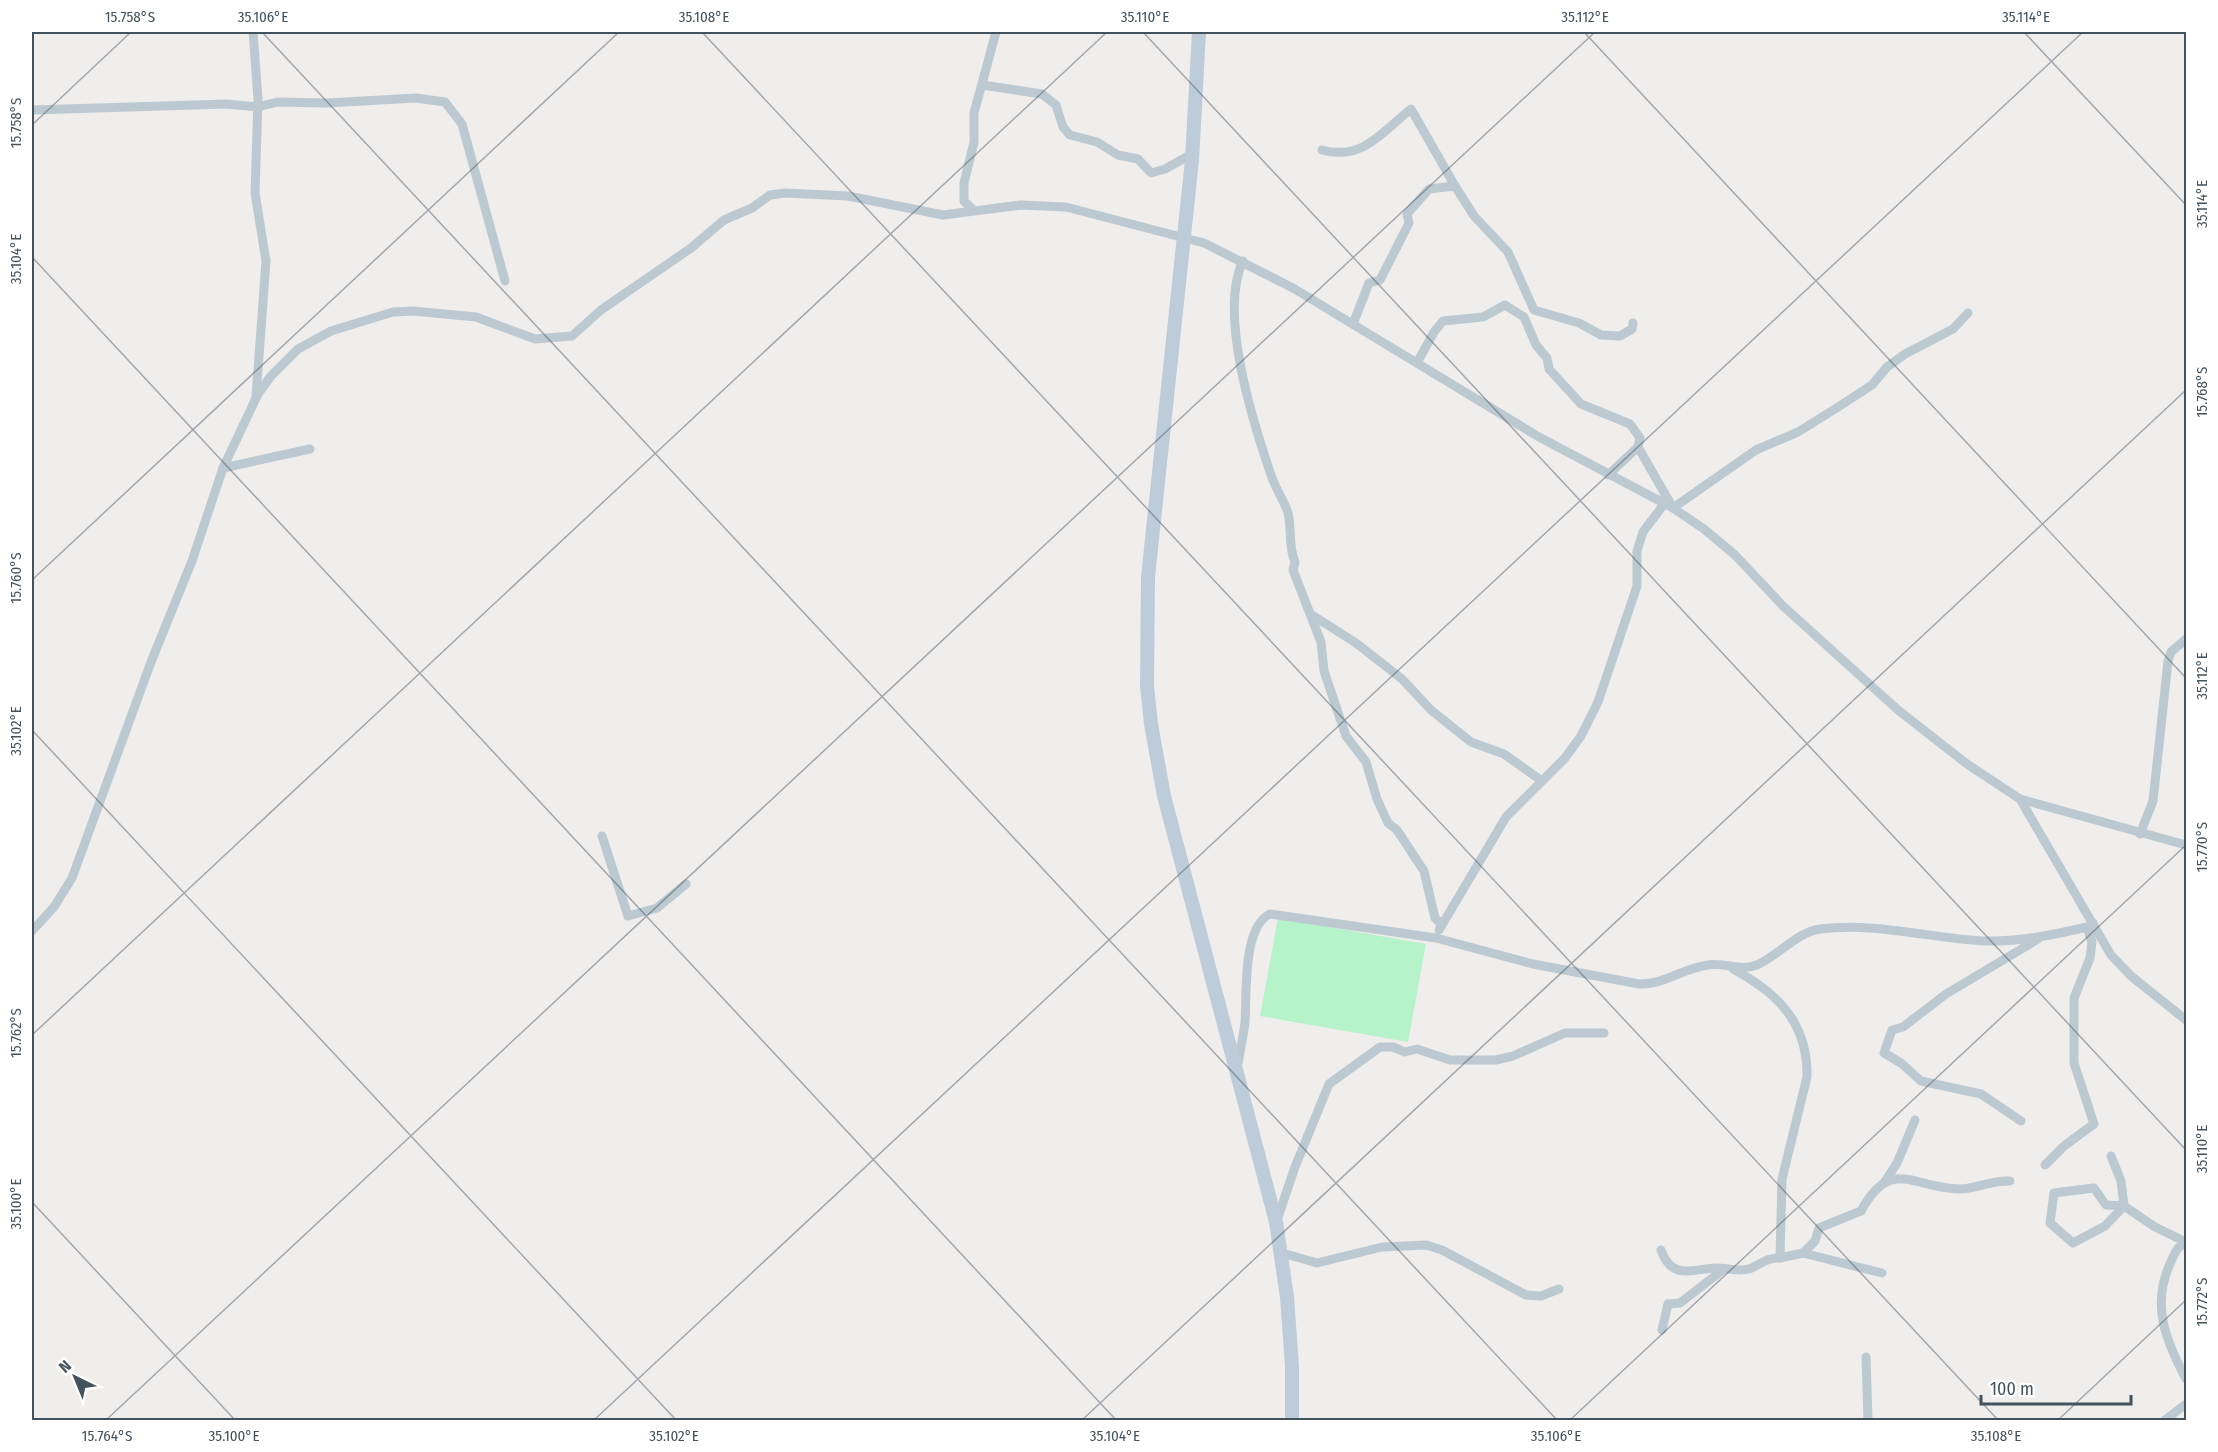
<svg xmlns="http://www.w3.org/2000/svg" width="2218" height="1452" font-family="'Fira Sans Condensed',sans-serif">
  <rect width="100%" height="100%" fill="#f0eded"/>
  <polygon fill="#b6f2ca" points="1278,918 1426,944 1408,1042 1260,1016"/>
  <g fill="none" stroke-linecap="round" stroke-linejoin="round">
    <g stroke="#bcc9d1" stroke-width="9">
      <polyline points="253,32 258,99 255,193 266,261 256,397"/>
      <polyline points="982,85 1042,94 1056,105 1063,127 1070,135 1097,142 1118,155 1138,159 1151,173 1165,169 1192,154"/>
      <polyline points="32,110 226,104 258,107 277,102 327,103 416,98 445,102 462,124 505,281"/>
      <path d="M1322,150C1363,161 1382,132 1411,109L1455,186"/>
      <polyline points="973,210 964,201 964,183 974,142 974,113 996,32"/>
      <path d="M1243,261C1218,313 1253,422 1271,475C1275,488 1284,500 1288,513C1292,528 1288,547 1295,562L1293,570L1321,642L1324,671L1346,736L1366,762L1377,799L1388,823L1397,830L1424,871L1435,918L1441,924"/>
      <polyline points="1353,324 1369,283 1380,280 1409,223 1407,214 1429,189 1455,186 1474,216 1508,252 1534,310 1579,323 1601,335 1620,336 1632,329 1633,323"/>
      <polyline points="1417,363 1434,332 1443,321 1483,317 1505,305 1524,317 1536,345 1547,358 1549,369 1581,404 1630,424 1640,438 1638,447 1608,475"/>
      <polyline points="1638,447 1673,508 1756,450 1798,432 1835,409 1872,385 1887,367 1905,354 1953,329 1968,313"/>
      <polyline points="223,468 310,449"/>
      <polyline points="1312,615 1356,643 1402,679 1431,710 1471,742 1504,754 1542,781"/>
      <polyline points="2020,799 2111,955 2131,976 2186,1020"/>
      <polyline points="2140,834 2153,801 2168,661 2171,652 2186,639"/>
      <polyline points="602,836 628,916 657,908 686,884"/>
      <polyline points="1439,930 1506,817 1565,758 1581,736 1598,702 1637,586 1637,551 1643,532 1664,504"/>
      <polyline points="32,931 54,907 72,878 151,662 192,561 223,468 258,394 271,376 298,349 331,331 393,312 413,311 476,317 535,339 572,336 601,310 691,248 724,220 752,208 770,195 785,193 848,196 943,215 1021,205 1066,207 1204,243 1293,288 1539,437 1673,508 1704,529 1735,555 1783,606 1898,710 1967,764 2020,799 2186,845"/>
      <path d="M1733,969C1778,993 1808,1023 1807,1077L1782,1179L1780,1258L1803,1253L1882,1273"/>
      <path d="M1237,1068C1240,1053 1243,1038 1245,1022C1247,996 1242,927 1270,914L1436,938L1533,964L1639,984C1664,985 1683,968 1708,965C1726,962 1739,972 1757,965C1778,956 1797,932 1820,929C1875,922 1929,938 1984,941C2019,942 2053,935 2087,927L2093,923"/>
      <polyline points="2021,1121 1981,1094 1921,1081 1901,1063 1884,1053 1892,1030 1903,1027 1946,994 2038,939"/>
      <polyline points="2111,1156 2121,1181 2124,1206 2105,1226 2073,1243 2050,1223 2054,1193 2094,1188 2106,1205 2124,1206 2155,1227 2186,1242"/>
      <polyline points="2045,1165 2064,1146 2094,1124 2074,1063 2074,998 2090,958 2092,942 2087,927"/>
      <polyline points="1884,1183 1897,1163 1915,1120"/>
      <polyline points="1277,1220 1295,1167 1329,1084 1380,1047 1393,1047 1405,1052 1417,1049 1450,1060 1496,1060 1513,1056 1565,1033 1604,1033"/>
      <path d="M2186,1243C2176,1247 2174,1255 2170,1264C2151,1305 2166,1341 2186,1379"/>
      <path d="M1661,1250C1672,1281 1692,1269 1716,1268C1727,1268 1739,1272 1749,1269C1760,1265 1767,1257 1780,1258"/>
      <polyline points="1279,1252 1317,1263 1382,1247 1426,1245 1442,1250 1526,1295 1541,1296 1559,1289"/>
      <path d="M1803,1253L1815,1241L1819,1228L1861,1211C1891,1156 1913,1188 1960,1189C1977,1189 1990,1180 2010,1181"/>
      <polyline points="1662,1330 1668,1304 1680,1303 1724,1269"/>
      <polyline points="1866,1357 1868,1420"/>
      <polyline points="2165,1420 2186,1404"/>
    </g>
    <polyline stroke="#bdccd8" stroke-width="14" points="1199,32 1192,160 1148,577 1147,686 1151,724 1164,796 1276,1222 1287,1297 1292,1366 1292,1420"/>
  </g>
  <path fill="none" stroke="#44525c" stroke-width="1.5" stroke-opacity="0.45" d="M262,32L1557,1420M702,32L1998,1420M1143,32L2186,1150M1584,32L2186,678M2024,32L2186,205M32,125L131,32M32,257L1116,1420M32,580L619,32M32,730L676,1420M32,1035L1107,32M32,1202L235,1420M106,1420L1595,32M594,1420L2083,32M1082,1420L2186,390M1570,1420L2186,845M2058,1420L2186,1300"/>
  <rect width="2218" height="1452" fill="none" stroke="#ffffff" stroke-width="66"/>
  <g transform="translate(75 1377) rotate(317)" stroke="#ffffff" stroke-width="4.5" paint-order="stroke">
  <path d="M0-4.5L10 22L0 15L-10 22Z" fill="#44525c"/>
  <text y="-9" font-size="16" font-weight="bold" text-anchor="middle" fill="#44525c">N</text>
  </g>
  <path d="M1981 1395v9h150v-9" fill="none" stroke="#44525c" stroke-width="3"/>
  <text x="1990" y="1395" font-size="18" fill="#44525c" stroke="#ffffff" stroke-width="4.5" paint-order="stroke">100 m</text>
  <rect x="33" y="33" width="2152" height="1386" fill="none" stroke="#44525c" stroke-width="2"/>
  <g font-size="15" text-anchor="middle" fill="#44525c">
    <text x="130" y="22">15.758°S</text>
    <text x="263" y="22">35.106°E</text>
    <text x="704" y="22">35.108°E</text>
    <text x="1145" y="22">35.110°E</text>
    <text x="1585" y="22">35.112°E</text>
    <text x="2026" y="22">35.114°E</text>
    <text transform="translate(16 123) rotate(-90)" y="5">15.758°S</text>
    <text transform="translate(2202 204) rotate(-90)" y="5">35.114°E</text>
    <text transform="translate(16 259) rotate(-90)" y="5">35.104°E</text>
    <text transform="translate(2202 392) rotate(-90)" y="5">15.768°S</text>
    <text transform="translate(16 578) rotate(-90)" y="5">15.760°S</text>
    <text transform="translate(2202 676) rotate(-90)" y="5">35.112°E</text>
    <text transform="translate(16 731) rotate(-90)" y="5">35.102°E</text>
    <text transform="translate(2202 847) rotate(-90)" y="5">15.770°S</text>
    <text transform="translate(16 1033) rotate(-90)" y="5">15.762°S</text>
    <text transform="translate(2202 1149) rotate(-90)" y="5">35.110°E</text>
    <text transform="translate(16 1204) rotate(-90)" y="5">35.100°E</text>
    <text transform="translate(2202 1302) rotate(-90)" y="5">15.772°S</text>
    <text x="107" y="1441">15.764°S</text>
    <text x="234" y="1441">35.100°E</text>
    <text x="674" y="1441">35.102°E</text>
    <text x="1115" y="1441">35.104°E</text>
    <text x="1556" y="1441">35.106°E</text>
    <text x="1996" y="1441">35.108°E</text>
  </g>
</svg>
